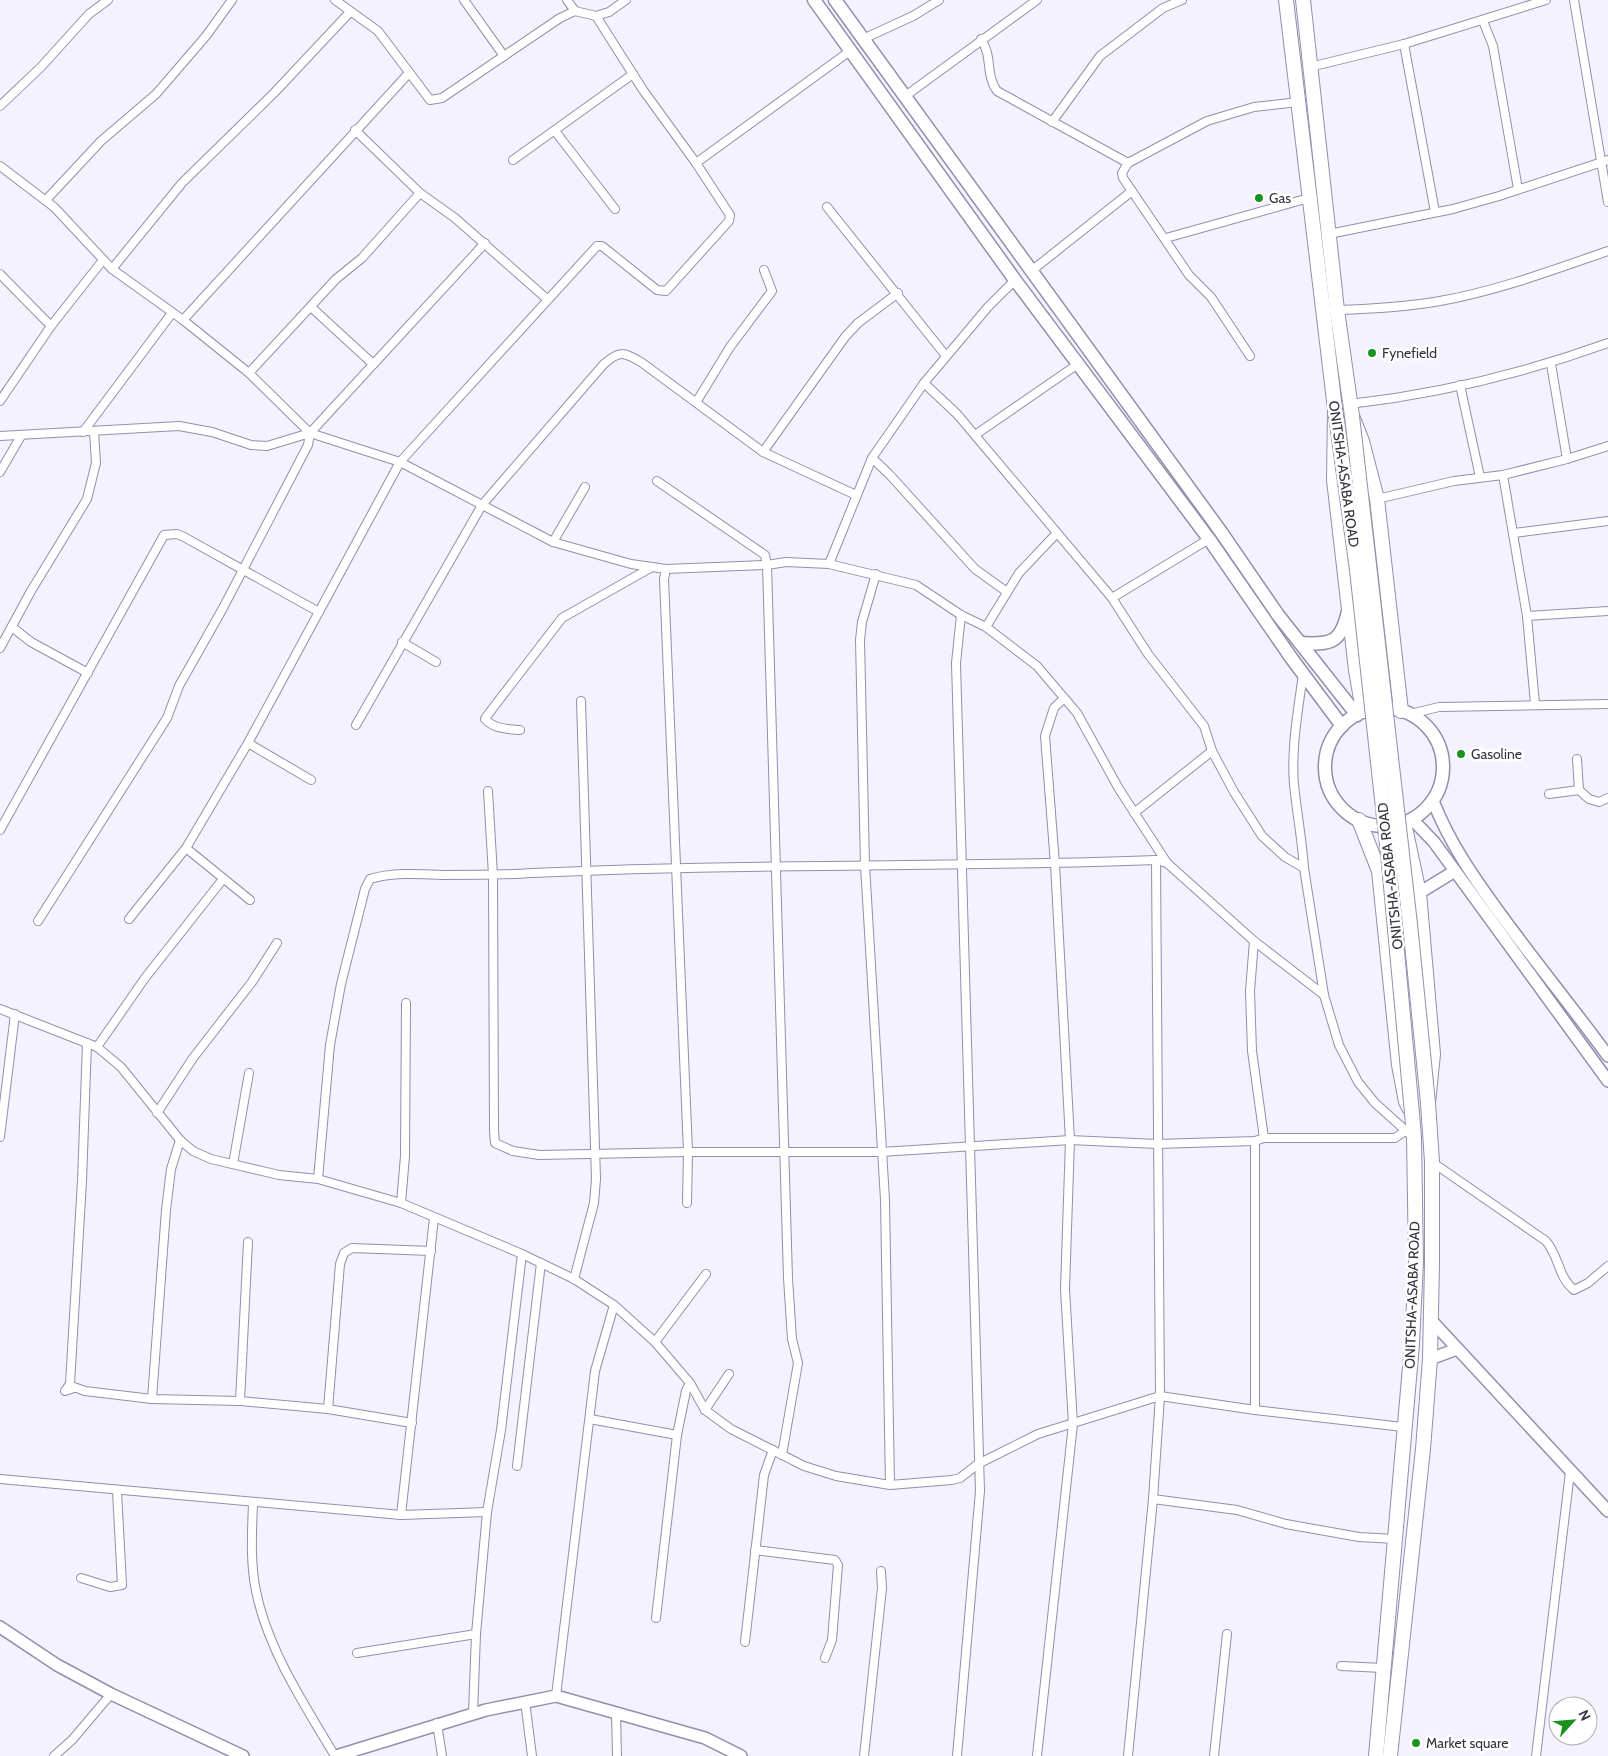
<svg xmlns="http://www.w3.org/2000/svg" width="1608" height="1756" font-family="Cabin,sans-serif">
  <rect width="100%" height="100%" fill="#f4f2ff"/>
  <g fill="none" stroke-linecap="round" stroke-linejoin="round">
    <g stroke="#938eac" stroke-width="10">
      <g id="street">
        <polyline points="335,0 378,31 430,100 442,98 560,18 575,11 596,16 609,12 626,0"/>
        <polyline points="464,0 504,56"/>
        <polyline points="567,0 575,11"/>
        <polyline points="1574,0 1608,202"/>
        <polyline points="1483,21 1493,46 1518,189"/>
        <polyline points="863,39 913,16 939,0"/>
        <path d="M981,39C993,57 985,74 997,91L1128,163"/>
        <polyline points="1404,44 1435,212"/>
        <polyline points="1310,67 1404,44 1546,0"/>
        <polyline points="904,97 1037,0"/>
        <polyline points="0,106 41,67 89,14 108,0"/>
        <polyline points="1052,122 1100,56 1163,8 1182,0"/>
        <polyline points="355,130 420,193 455,218 547,299"/>
        <polyline points="555,131 615,209"/>
        <polyline points="513,160 633,74"/>
        <polyline points="696,163 850,51"/>
        <polyline points="0,166 54,207 112,269 183,320 249,373 310,433 400,462 553,542 631,564 666,569 767,565 786,562 829,564 916,585 961,615 986,627 1037,666 1077,713 1119,789 1167,863 1254,941 1324,995 1339,1045 1358,1082 1375,1103 1414,1138"/>
        <polyline points="46,200 101,141 156,94 206,36 232,0"/>
        <polyline points="827,207 946,356"/>
        <polyline points="1329,234 1453,209 1499,196 1608,160"/>
        <polyline points="1166,238 1309,198"/>
        <polyline points="112,269 182,183 275,92 350,12"/>
        <polyline points="1030,272 1132,191"/>
        <polyline points="0,274 51,326"/>
        <polyline points="311,307 373,364"/>
        <path d="M1337,310C1372,309 1406,307 1440,301C1497,291 1553,270 1608,251"/>
        <polyline points="183,320 409,73"/>
        <polyline points="1250,356 1211,297 1189,275 1123,178 1122,173 1128,163 1207,121 1254,107 1298,102"/>
        <polyline points="1551,364 1567,459"/>
        <polyline points="249,373 336,279 362,258 420,193"/>
        <polyline points="924,383 957,414 1112,598 1148,654 1204,726 1212,751 1234,792 1262,836 1285,857 1304,868 1324,995"/>
        <polyline points="1460,385 1480,477"/>
        <polyline points="0,401 51,326 103,260"/>
        <polyline points="697,401 730,347 772,291 764,270"/>
        <path d="M1350,404C1438,394 1525,373 1608,343"/>
        <polyline points="83,432 172,313"/>
        <polyline points="975,435 1078,364"/>
        <polyline points="0,436 179,426 212,432 251,445 267,446 310,433 485,243"/>
        <polyline points="763,452 845,337 858,323 898,293"/>
        <polyline points="872,458 889,474 975,569 1007,592"/>
        <polyline points="0,472 21,436"/>
        <polyline points="1503,475 1527,616 1535,704"/>
        <polyline points="657,481 765,555 767,565 788,1278 792,1339 798,1363 782,1455"/>
        <polyline points="1377,499 1454,481 1503,475 1567,459 1608,446"/>
        <polyline points="1514,533 1608,521"/>
        <polyline points="553,542 585,487"/>
        <polyline points="829,564 872,458 924,383 988,307 1015,280"/>
        <polyline points="666,569 664,579 688,1152 687,1203"/>
        <polyline points="876,574 862,622 860,640 865,865 885,1200 890,1485"/>
        <polyline points="1112,598 1209,539"/>
        <polyline points="1527,616 1608,611"/>
        <polyline points="12,627 31,642 88,673"/>
        <polyline points="986,627 1019,573 1056,534"/>
        <polyline points="402,642 436,662"/>
        <polyline points="0,648 31,591 87,499 96,463 94,432"/>
        <path d="M1303,674C1298,711 1291,748 1294,785C1297,813 1302,840 1304,868"/>
        <polyline points="1410,714 1439,707 1608,704"/>
        <path d="M356,725L482,505L603,365C619,350 623,352 641,362L763,452L856,495"/>
        <path d="M520,730C507,729 494,729 485,719L486,717L562,618L652,567"/>
        <polyline points="248,743 311,780"/>
        <polyline points="1577,759 1579,790 1589,799 1599,802 1608,798"/>
        <polyline points="488,791 493,875 494,1131 495,1143 513,1151 539,1155 688,1152 881,1152 1070,1140 1157,1144 1255,1141 1264,1138 1395,1138 1405,1131"/>
        <polyline points="1549,794 1579,790"/>
        <polyline points="1134,813 1212,751"/>
        <polyline points="0,830 164,535 177,534 184,537 319,612"/>
        <polyline points="186,848 250,900"/>
        <polyline points="129,919 186,848 248,743 400,462 597,246 602,246 657,290 666,291 729,221 730,215 726,209 696,163 643,90 596,16"/>
        <polyline points="38,921 167,718 179,686 223,608 308,445 310,433"/>
        <polyline points="1254,941 1250,991 1252,1051 1264,1138"/>
        <polyline points="0,1009 97,1047 121,1067 180,1140 193,1151 211,1159 279,1175 318,1179 401,1203 522,1254 574,1279 614,1305 655,1342 690,1383 705,1410 731,1429 804,1466 836,1476 890,1485 952,1480 960,1478 978,1464 1038,1434 1160,1396 1255,1410 1403,1427"/>
        <polyline points="97,1047 145,978 223,879"/>
        <polyline points="157,1113 193,1058 252,982 277,943"/>
        <polyline points="0,1137 15,1014"/>
        <polyline points="1255,1141 1255,1410"/>
        <path d="M1432,1162L1546,1241C1559,1256 1558,1277 1574,1290L1588,1283L1608,1266"/>
        <polyline points="233,1164 249,1073"/>
        <path d="M318,1179L330,1045L341,984L365,889L370,879C393,872 421,874 445,875C474,875 503,875 532,873C740,863 948,868 1156,860L1167,863"/>
        <polyline points="401,1203 405,1156 406,1003"/>
        <polyline points="574,1279 594,1203 596,1179 581,701"/>
        <polyline points="655,1342 706,1274"/>
        <polyline points="71,1386 85,1391 152,1399 240,1401 328,1409 412,1423"/>
        <polyline points="74,1388 65,1391 70,1384 82,1181 87,1043"/>
        <polyline points="152,1399 166,1210 171,1169 180,1140"/>
        <polyline points="240,1401 248,1242"/>
        <polyline points="328,1409 340,1264 344,1253 352,1248 431,1251"/>
        <polyline points="705,1410 729,1374"/>
        <polyline points="590,1419 677,1435"/>
        <polyline points="517,1466 541,1263"/>
        <polyline points="0,1479 401,1515 487,1512"/>
        <polyline points="1153,1499 1237,1510 1286,1524 1359,1537 1395,1539"/>
        <path d="M253,1503C252,1532 250,1562 256,1591C268,1650 304,1704 335,1756"/>
        <polyline points="401,1515 434,1218"/>
        <polyline points="755,1550 835,1560 838,1565 832,1640 825,1658"/>
        <polyline points="81,1578 110,1587 122,1585 117,1491"/>
        <polyline points="656,1618 677,1435 686,1391 690,1383"/>
        <polyline points="745,1642 764,1475 773,1450"/>
        <polyline points="357,1653 476,1634"/>
        <polyline points="1341,1666 1383,1668"/>
        <polyline points="556,1696 595,1371 614,1305"/>
        <polyline points="525,1701 532,1756"/>
        <polyline points="473,1713 476,1634 487,1512 501,1430 522,1254"/>
        <polyline points="616,1713 617,1756"/>
        <polyline points="437,1723 442,1756"/>
        <polyline points="54,1756 72,1740 111,1694"/>
        <polyline points="864,1756 882,1588 881,1571"/>
        <polyline points="957,1756 980,1491 956,663 961,615"/>
        <polyline points="1037,1756 1073,1424 1065,1289 1070,1140 1055,864 1045,736 1054,708 1064,698"/>
        <polyline points="1128,1756 1153,1499 1160,1396 1156,860"/>
        <polyline points="1214,1756 1227,1634"/>
        <polyline points="1536,1756 1570,1472"/>
      </g>
    </g>
    <g stroke="#938eac" stroke-width="14">
      <g id="secondary">
        <path d="M1433,801C1450,844 1474,878 1501,915C1536,963 1573,1008 1608,1056"/>
        <polyline points="1412,819 1434,842 1608,1081"/>
        <polyline points="1419,893 1455,871"/>
        <polyline points="1430,1319 1608,1511"/>
        <polyline points="1430,1359 1457,1349"/>
        <polyline points="0,1627 57,1665 111,1694 243,1756"/>
        <polyline points="336,1756 486,1710 556,1696 705,1738 741,1756"/>
      </g>
    </g>
    <g stroke="#938eac" stroke-width="15">
      <g id="primary">
        <polyline points="814,0 1015,280 1209,539 1292,659 1342,726"/>
        <polyline points="835,0 1221,532 1278,615 1357,715"/>
        <path d="M1300,643C1331,645 1341,643 1348,611"/>
        <circle cx="1384" cy="767" r="59"/>
      </g>
    </g>
    <g stroke="#938eac" stroke-width="16">
      <g id="highway">
        <polyline points="1286,0 1335,409 1334,480 1356,670 1363,711"/>
        <polyline points="1303,0 1337,310 1352,416 1362,441 1377,499 1401,711"/>
        <polyline points="1359,820 1379,871 1399,1065 1406,1102 1412,1113 1414,1138 1416,1262 1412,1344 1376,1756"/>
        <polyline points="1390,1756 1423,1449 1430,1359 1432,1264 1432,1162 1428,1103 1433,1054 1419,893 1404,823"/>
      </g>
    </g>
    <use href="#street" stroke="#fff" stroke-width="8"/>
    <use href="#secondary" stroke="#fff" stroke-width="11"/>
    <use href="#primary" stroke="#fff" stroke-width="12"/>
    <use href="#highway" stroke="#fff" stroke-width="14"/>
    <g stroke="#938eac" stroke-width="16" stroke-linecap="butt">
      <g id="highway-bridge">
        <polyline points="1335,409 1357,570 1388,854 1412,1113"/>
        <polyline points="1352,416 1410,924 1428,1103"/>
      </g>
    </g>
    <use href="#highway-bridge" stroke="#fff" stroke-width="14"/>
  </g>
  <g fill="#1a9220" stroke="#fff" stroke-width="2">
    <circle cx="1259" cy="198" r="5"/>
    <circle cx="1372" cy="353" r="5"/>
    <circle cx="1461" cy="754" r="5"/>
    <circle cx="1416" cy="1743" r="5"/>
  </g>
  <g text-anchor="middle" dominant-baseline="central" stroke-width="5" stroke-linejoin="round" paint-order="stroke">
    <g font-size="14" fill="#35333f" stroke="#fff" text-anchor="start">
      <text x="1269" y="198">Gas</text>
      <text x="1382" y="353">Fynefield</text>
      <text x="1471" y="754">Gasoline</text>
      <text x="1426" y="1743">Market square</text>
    </g>
    <g font-size="14" fill="#35333f" stroke="#fff">
      <text transform="translate(1344 474) rotate(82)">ONITSHA-ASABA ROAD</text>
      <text transform="translate(1390 876) rotate(-96)">ONITSHA-ASABA ROAD</text>
      <text transform="translate(1412 1295) rotate(-88)">ONITSHA-ASABA ROAD</text>
    </g>
  </g>
  <g transform="translate(1573 1721) rotate(64)"><circle r="24" fill="#ffffff" stroke="#aeadb2"/>
  <path d="M0-4L9 19L0 12L-9 19Z" fill="#1a9220"/>
  <text y="-8" font-size="14" font-weight="bold" text-anchor="middle" fill="#35333f">N</text>
  </g>
</svg>
